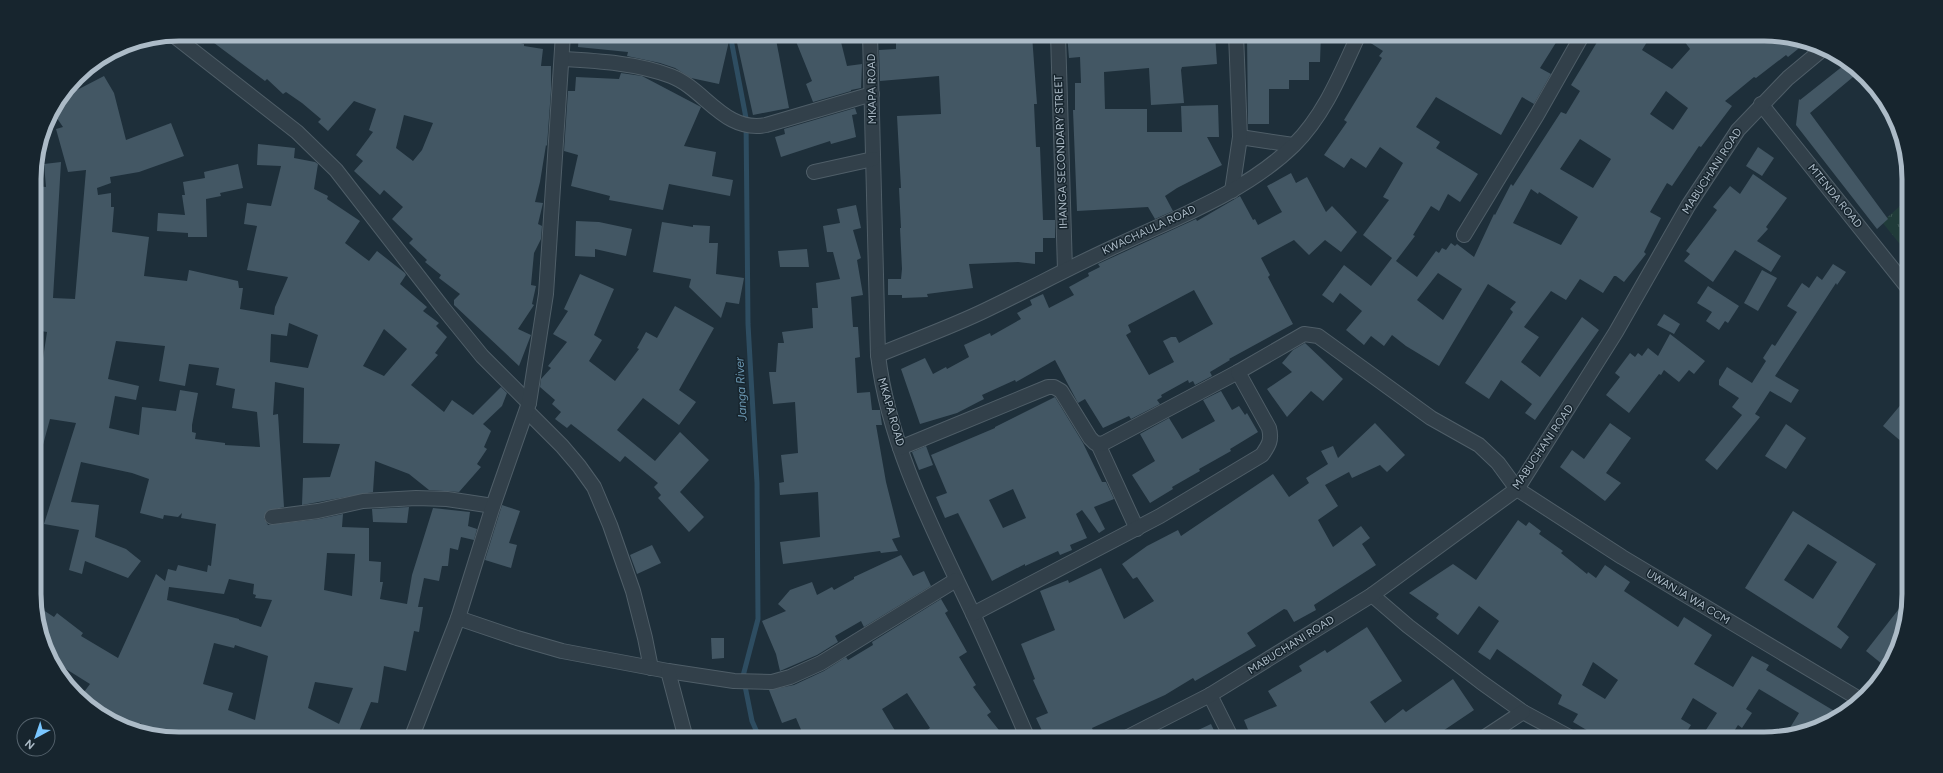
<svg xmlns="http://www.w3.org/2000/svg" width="1943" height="773" font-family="Figtree,sans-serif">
  <defs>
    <pattern id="grass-tufts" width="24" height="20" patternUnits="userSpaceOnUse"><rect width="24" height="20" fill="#203b39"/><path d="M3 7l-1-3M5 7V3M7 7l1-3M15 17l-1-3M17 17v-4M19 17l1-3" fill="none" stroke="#3e5554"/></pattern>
  </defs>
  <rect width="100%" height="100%" fill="#1e2f3a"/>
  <polygon fill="url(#grass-tufts)" points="1908,199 1908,254 1882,222"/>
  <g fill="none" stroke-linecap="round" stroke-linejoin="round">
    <polyline stroke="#2e4d61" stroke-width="5" points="730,34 746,118 748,324 757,483 758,619 743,676 752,721 760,739"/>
  </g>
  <g fill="#435764" fill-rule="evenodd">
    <path d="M202,34H508L506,39L524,44V46L543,49L541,66H551V90L547,146L546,145L540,182L535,202L543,203L538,224L542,226L541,239L534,253L531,285L536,286L532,304L534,305L518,329L531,335L519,366L454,305V300L460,294L439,278L441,275L425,262L427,260L409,243L413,239L392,219L403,207L384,190L380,195L354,171L363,161L356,155L373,132L369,130L376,109L354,101L328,131L318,122L321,119L302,103L286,92L283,94L267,79L265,81ZM404,115L433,123L422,150L413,161L396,148Z"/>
    <polygon points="579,34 723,34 724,42 729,41 719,84 691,78 675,68 660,63 627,56 628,52 578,47"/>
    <polygon points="749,34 775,34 789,108 753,115 736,38"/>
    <polygon points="793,34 839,34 847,66 862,64 861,88 851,90 851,91 813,102 806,84 812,81"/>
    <polygon points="896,34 964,34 964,40 1006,38 1006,36 1032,35 1037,104 1034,104 1036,147 1040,147 1043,220 1055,220 1055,238 1043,238 1043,252 1035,252 1035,264 1018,262 969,264 973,288 927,294 928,297 902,298 902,295 888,295 888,279 901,279 902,269 900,228 901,228 899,188 901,188 897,116 941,114 939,76 880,81 879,50 896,49"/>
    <polygon points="1067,34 1215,34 1217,64 1182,67 1181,70 1184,103 1151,105 1149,68 1104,72 1105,109 1147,109 1147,132 1182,132 1181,106 1218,105 1219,137 1207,137 1222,165 1177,188 1165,196 1173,211 1155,219 1148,207 1077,211 1073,110 1075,110 1075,83 1081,83 1080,57 1069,58"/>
    <polygon points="1247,34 1321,34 1320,62 1309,62 1309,80 1289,80 1289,89 1269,89 1269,124 1248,124"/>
    <path d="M1367,34H1545L1557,41L1540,68L1551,74L1534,104L1522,97L1501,135L1436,97L1416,127L1440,142L1436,148L1478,174L1460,202L1448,194L1439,211L1431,206L1413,235L1415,236L1396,261L1417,277L1436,251L1439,253L1442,248L1446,250L1451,243L1455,246L1457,244L1474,257L1494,214L1495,215L1511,184L1513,186L1561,112L1566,114L1580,91L1571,85L1602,34H1652L1642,50L1672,69L1690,49L1679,34H1764L1808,41L1788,57L1786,55L1756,78L1754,77L1725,101L1732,106L1701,147L1699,146L1672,186L1667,183L1650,212L1661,218L1644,252L1646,254L1624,282L1616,276H1614L1603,293L1580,279L1566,300L1551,291L1524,327L1539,337L1521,362L1540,377L1582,317L1599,330L1535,420L1525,413L1532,404L1501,380L1489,399L1465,383L1513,312L1510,309L1516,302L1488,284L1439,366L1406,346L1392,335L1384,346L1371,336L1364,345L1346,330L1362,311L1340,293L1333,303L1322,295L1344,265L1371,286L1392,258L1363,235L1389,200L1383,197L1403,163L1380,147L1366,168L1351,158L1344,168L1324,155L1347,122L1344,120L1382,58L1379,56L1383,51L1366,40ZM1666,91L1688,108L1673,130L1650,114ZM1580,139L1611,159L1593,188L1560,169ZM1531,189L1538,194L1539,192L1578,217L1561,245L1513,223ZM1438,273L1462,289L1443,320L1417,300Z"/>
    <polygon points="1848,62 1859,72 1810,113 1888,219 1877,229 1796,125 1799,99 1800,100"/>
    <polygon points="621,73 642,76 701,107 684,146 716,152 712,176 733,180 730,196 669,184 663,210 609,200 610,196 571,186 578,155 564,151 568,91 575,91 576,77 619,79"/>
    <path d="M104,76L114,93L126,140L171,123L184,156L139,172L110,177L111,183L97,188L98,195L111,193V207H114L112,232L149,237L144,276L187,281L189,270L238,281L239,288H243L240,309L274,315L275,307L288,277L247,270L257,226L244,224L247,203L271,206L281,166L257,165L258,144L295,148L294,158L315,162L318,164L314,189L328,196L327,199L360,221L345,243L369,261L377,251L405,273L406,275L400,284L427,307L423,311L439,323L436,326L447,337L435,353L438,355L411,385L444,412L452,400L473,415L501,387L507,393L502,406L483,424L491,431L484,447L487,449L477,464L481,467L459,492L429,490L409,474L375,461L373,492L302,505L303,478L330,477L340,444L303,443L304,388L275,382L273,415L278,414L284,507L267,511L264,518L268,525L319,519L343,514L342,527L369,528V561L381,562L380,582H383L380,599L407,604L412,575L433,508L470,512L468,526L477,529L474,540L461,537L458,550L450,548L448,566H442L439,581L424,578L418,607H423L419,632L414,631L406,671L384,666L378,703L371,702L356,739H179L160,736L140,723L135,732L132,731L81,696L90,684L58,664L37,622V606L54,617L57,613L83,633L81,636L118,658L156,574L165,581L168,569L176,571L178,565L207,572L208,565L211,566L216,524L181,518L182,513L178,517L164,515L163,519L140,513L149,479L132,473L81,462L71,502L99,505L95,537L126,549L141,561L128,578L85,561L82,574L69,570L79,530L44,524L76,423L50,419L40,456L36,455V404L47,332L35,330V219L36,186L46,187L44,164L61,162L53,298L75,299L86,170L68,172L56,129L63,127L52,111L61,99L76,88L77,90ZM289,323L318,335L308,368L270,362L271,334L287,336ZM384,329L407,349L384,376L363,366ZM116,341L165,346L159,381L185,386L189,364L219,368L216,385L235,389L232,408L257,412L260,447L225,445V443L195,439L196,433L192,432V425L198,393L180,390L176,411L142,407L139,435L109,428L115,396L136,400L139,386L108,379ZM327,553L355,554L352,596L324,590ZM229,579L254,584L253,594L256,595L255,598L272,600L261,627L239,620V619L167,600L169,587L224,594ZM214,643L234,648L235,645L268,656L255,720L228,710L233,693L203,684ZM315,682L353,688L339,724L308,708Z"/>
    <polygon points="855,108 857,114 852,115 856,137 831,144 830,141 781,157 775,137 785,134 784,129"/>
    <polygon points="1758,147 1774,158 1762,176 1746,166"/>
    <polygon points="238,164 243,188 220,193 221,196 206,199 207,237 188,237 188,233 157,231 158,213 185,215 182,195 185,195 183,182 205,178 204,172"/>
    <path d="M1291,173L1296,183L1307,177L1326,212L1332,206L1357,232L1341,252L1325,240L1309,255L1294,240L1261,258L1270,275L1268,277L1293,324L1229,359L1230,360L1210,372L1212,376L1195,385L1193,381L1189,383L1188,380L1161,395L1162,397L1157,400L1160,404L1131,419L1129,416L1103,428L1085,399L1078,403L1055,360L1016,382L1015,380L982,395L984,399L957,413L920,424L901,369L925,358L933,374L946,367L947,369L969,357L964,345L990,333L991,336L1021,319L1017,313L1032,305L1030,300L1043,294L1049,308L1074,295L1069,287L1089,276L1088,273L1100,267L1098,264L1196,219L1197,221L1240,196L1253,220L1255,219L1258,225L1282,212L1267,186ZM1194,290L1213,324L1179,343L1176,337H1171L1163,341L1174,362L1149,375L1126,335L1131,332L1128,325Z"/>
    <polygon points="1753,174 1787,198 1766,227 1768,229 1757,241 1781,256 1771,272 1735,250 1713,282 1684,261 1690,254 1686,251 1717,210 1713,207 1730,186 1740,194"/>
    <polygon points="856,205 861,228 853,230 861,258 857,260 863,295 851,297 853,327 858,327 860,357 855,358 857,393 870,392 872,410 880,410 882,425 876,425 886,482 900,537 892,539 898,551 881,553 880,551 783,564 780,542 820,537 818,492 780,495 779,483 784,482 781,455 798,453 795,402 773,404 769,372 776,372 778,343 784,343 782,332 813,328 812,308 818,308 816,283 840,279 833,252 827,252 823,226 840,223 837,209"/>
    <polygon points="576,221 599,222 632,229 626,256 595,249 595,257 575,256"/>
    <polygon points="662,222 693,227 693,225 710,226 709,243 718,243 716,274 744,278 739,304 726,302 721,318 689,287 691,279 653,272"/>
    <polygon points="807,249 809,267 780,267 778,251"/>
    <polygon points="1833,264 1846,272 1837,285 1836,283 1775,376 1799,390 1791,403 1770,391 1755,414 1760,417 1717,470 1705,460 1742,415 1732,407 1739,398 1719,385 1719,380 1727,367 1752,383 1766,361 1763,358 1772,344 1775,346 1797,312 1787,306 1802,283 1809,288 1817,276 1822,280"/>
    <polygon points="1762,270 1777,278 1758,311 1744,303"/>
    <polygon points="580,274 614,289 594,335 602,340 589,361 615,381 639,349 637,348 646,332 657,338 675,306 714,328 679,390 696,402 679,425 643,398 617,430 655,461 680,432 709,460 680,492 704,517 689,532 658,498 661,495 654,487 658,483 625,456 620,462 571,424 567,428 555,419 561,412 552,404 555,400 540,387 541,379 551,368 548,366 567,342 553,334 568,311 564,309"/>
    <polygon points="1708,286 1739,306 1728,323 1725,321 1719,330 1706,321 1712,312 1697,303"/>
    <polygon points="1664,314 1680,324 1674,334 1657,325"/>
    <polygon points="1670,334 1705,361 1694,374 1689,370 1679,382 1664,370 1661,375 1659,374 1629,413 1606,395 1620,377 1615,373 1630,353 1635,357 1638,353 1642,356 1648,348 1658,356"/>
    <polygon points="1305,343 1343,379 1323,401 1311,391 1287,417 1267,389 1292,372 1282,363 1293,350"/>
    <polygon points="1221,391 1232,410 1239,406 1245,415 1247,413 1258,432 1230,449 1231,451 1199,469 1200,471 1172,487 1173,489 1150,503 1132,475 1155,461 1140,434 1169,418 1182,439 1215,421 1203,400"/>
    <polygon points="1908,396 1908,415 1909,448 1883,426"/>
    <path d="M1055,397L1083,443L1102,482H1106L1114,499L1094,507L1105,529L1099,533L1082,510L1076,514L1087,538L1070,545L1072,550L1060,555L1058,551L1025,566V564L992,581L958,513L945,518L936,497L947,493L931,455L995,428V427ZM1013,489L1026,518L1003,528L989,500Z"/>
    <polygon points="1375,423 1405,455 1387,472 1380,465 1352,478 1349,472 1325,485 1338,506 1318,520 1333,547 1361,526 1370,538 1362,544 1376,565 1314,605 1316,610 1294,622 1287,610 1284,609 1247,633 1256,646 1195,681 1193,678 1165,695 1092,728 1095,735 1087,739 1077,739 1074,732 1061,738 1057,730 1044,735 1036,718 1048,713 1033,680 1035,679 1021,644 1055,630 1040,591 1068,580 1069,583 1101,568 1124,619 1154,601 1137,577 1133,579 1122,564 1147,546 1178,530 1181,536 1273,474 1289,497 1309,483 1306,478 1328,464 1321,451 1333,446 1338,458"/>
    <polygon points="1610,423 1631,438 1606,473 1621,483 1605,501 1560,467 1572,450 1584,459"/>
    <polygon points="1786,424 1806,438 1786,469 1765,456"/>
    <polygon points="926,446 933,465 919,470 912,452"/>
    <polygon points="502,505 520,511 509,543 517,545 511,568 485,560"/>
    <polygon points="409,507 407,523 373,522 372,509"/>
    <path d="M1793,511L1876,564L1837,627L1849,637L1841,649L1745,588ZM1808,544L1837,562L1813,599L1784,580Z"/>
    <path d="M1518,520L1526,526L1529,522L1541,531L1539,534L1563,551L1561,553L1587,574L1588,572L1596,578L1605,565L1630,582L1624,591L1678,627L1684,617L1712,635L1694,664L1733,687L1752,656L1769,665L1766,670L1841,715L1811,731L1785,736L1799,713L1759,689L1746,709L1752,713L1742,728L1738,725L1729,739H1700L1717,713L1693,698L1681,719L1691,725L1682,739H1602L1573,722L1578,714L1558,704L1562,695L1497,649L1490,660L1478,652L1499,621L1479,606L1458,635L1436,618L1439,614L1409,593L1453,564L1476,580ZM1593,662L1618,680L1605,699L1582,685Z"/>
    <polygon points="652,545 661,563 637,574 630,555"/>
    <polygon points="901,555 913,576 924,571 931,586 864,627 861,621 835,636 838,642 817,655 780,671 776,654 762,621 786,611 778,604 790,590 812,582 817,595 832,587 834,590 854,579 854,577"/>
    <polygon points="1909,596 1901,641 1887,668 1866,651"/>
    <polygon points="941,599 948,611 945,613 967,652 959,657 976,685 973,687 991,712 987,715 1006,739 915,739 930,728 907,693 882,709 900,739 805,739 796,718 782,723 769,690 794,685 824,671 846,657 848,660 873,645 872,642"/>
    <polygon points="1367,627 1402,681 1370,702 1385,723 1403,709 1406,712 1453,679 1474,710 1431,739 1363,739 1358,731 1348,739 1252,739 1244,720 1277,706 1268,691 1302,671 1299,666 1325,650 1327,653"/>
    <polygon points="711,638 724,638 724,658 712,659"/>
    <polygon points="1211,724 1218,739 1179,739"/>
  </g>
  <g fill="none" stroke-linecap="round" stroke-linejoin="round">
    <g stroke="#4f5e68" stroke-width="16">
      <g id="street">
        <path d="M870,34L878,355C889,447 934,531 973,614C992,655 1010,697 1028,739"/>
        <polyline points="1058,34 1065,270"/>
        <polyline points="173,35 297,132 336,170 443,308 482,356 529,403"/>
        <path d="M562,59C598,61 637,63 671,76C705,89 724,133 766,125L872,94"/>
        <polyline points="1761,104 1908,288"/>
        <polyline points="1240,137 1293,145"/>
        <polyline points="814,172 873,159"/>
        <polyline points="1232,191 1240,137 1236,34"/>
        <polyline points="1464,235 1537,115 1583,34"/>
        <path d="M878,355C914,340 951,327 986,310C1030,289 1072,266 1116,246C1177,217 1245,193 1294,145C1325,114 1341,73 1359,34"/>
        <polyline points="527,411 562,446 579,466 594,487 610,525 633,591 645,638 651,668"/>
        <polyline points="1098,444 1137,529"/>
        <polyline points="900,448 1048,387 1054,387 1061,391 1090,438 1095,443 1102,444 1238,372"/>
        <polyline points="272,517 318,511 363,501 416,498 447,499 493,506"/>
        <polyline points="1372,595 1408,626 1481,682 1523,712 1573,739"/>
        <path d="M973,614L1160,516L1262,455C1269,445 1272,440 1269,428L1238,372L1304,334L1318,336L1431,418L1479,445L1498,463L1517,489L1622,557L1861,700"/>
        <polyline points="458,618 517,638 562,651 668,671 734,681 772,682 790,677 821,663 956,580"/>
        <polyline points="668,671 686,739"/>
        <polyline points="1210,695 1232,739"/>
        <polyline points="411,739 458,618 493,506 529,403 546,294 563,34"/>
        <polyline points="1124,739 1210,695 1372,595 1517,489 1616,332 1688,206 1738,130 1788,78 1824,48"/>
        <polyline points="1482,739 1523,712"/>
      </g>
    </g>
    <use href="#street" stroke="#32404a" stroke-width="14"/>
  </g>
  <g text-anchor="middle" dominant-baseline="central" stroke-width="3" stroke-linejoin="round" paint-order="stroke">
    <g font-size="11" fill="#acbbc7" stroke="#17252e">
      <text transform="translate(872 89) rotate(-91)">MKAPA ROAD</text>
      <text transform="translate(1061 152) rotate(-92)">IHANGA SECONDARY STREET</text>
      <text transform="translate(1712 171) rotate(-57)">MABUCHANI ROAD</text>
      <text transform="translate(1835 196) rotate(51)">MTENDA ROAD</text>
      <text transform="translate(1149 230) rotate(-25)">KWACHAULA ROAD</text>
      <text transform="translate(891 412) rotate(74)">MKAPA ROAD</text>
      <text transform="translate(1543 447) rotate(-56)">MABUCHANI ROAD</text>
      <text transform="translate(1688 597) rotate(31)">UWANJA WA CCM</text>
      <text transform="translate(1291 645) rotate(-32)">MABUCHANI ROAD</text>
    </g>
    <g font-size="12" font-style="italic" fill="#6994ae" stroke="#17252e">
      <text transform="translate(741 389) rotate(-93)">Janga River</text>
    </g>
  </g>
  <path d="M0 0H1943V773H0ZM179 41H1764A138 138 0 0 1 1902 179V594A138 138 0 0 1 1764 732H179A138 138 0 0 1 41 594V179A138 138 0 0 1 179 41Z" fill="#17252e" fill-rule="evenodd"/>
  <path fill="none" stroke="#acbbc7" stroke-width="5" d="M179 41H1764A138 138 0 0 1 1902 179V594A138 138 0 0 1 1764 732H179A138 138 0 0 1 41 594V179A138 138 0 0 1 179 41Z"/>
  <g transform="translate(36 737) rotate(220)"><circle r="19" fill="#17252e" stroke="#53616b"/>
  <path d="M0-3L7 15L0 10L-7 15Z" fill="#79c6ff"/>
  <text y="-6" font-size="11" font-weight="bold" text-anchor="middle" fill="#acbbc7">N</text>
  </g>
</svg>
